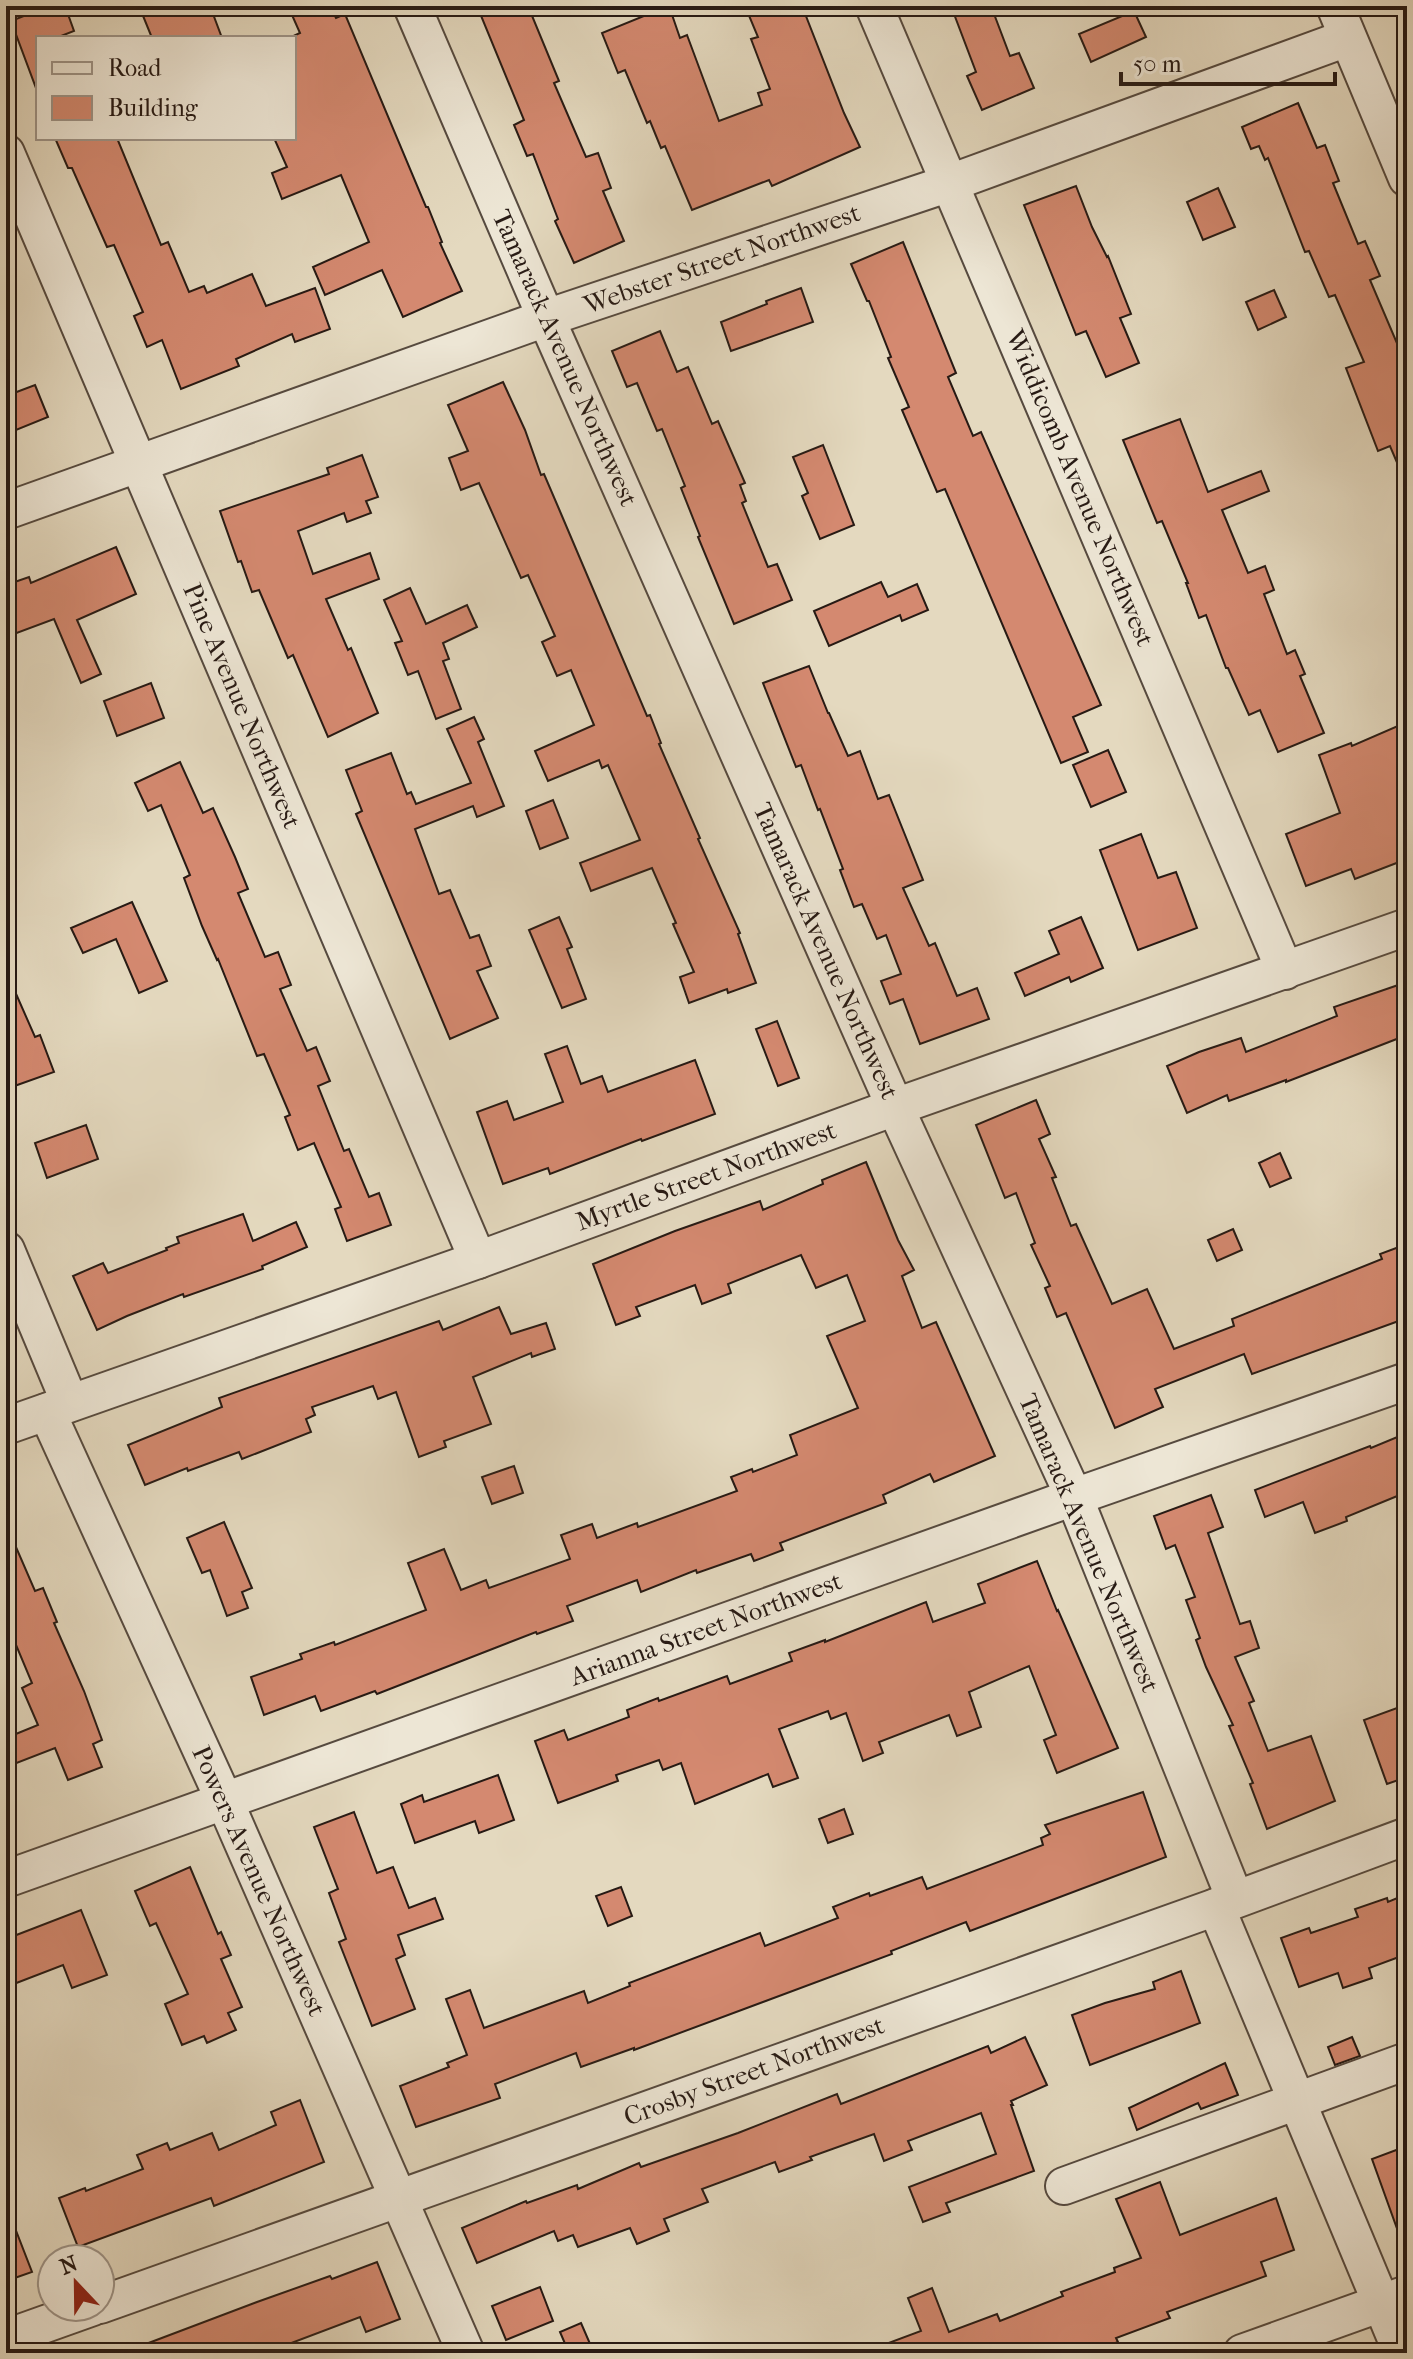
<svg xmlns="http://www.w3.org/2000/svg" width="1413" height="2359" font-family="'IM FELL French Canon',serif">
  <rect width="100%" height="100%" fill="#e4d9bf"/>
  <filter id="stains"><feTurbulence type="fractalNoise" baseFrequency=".0025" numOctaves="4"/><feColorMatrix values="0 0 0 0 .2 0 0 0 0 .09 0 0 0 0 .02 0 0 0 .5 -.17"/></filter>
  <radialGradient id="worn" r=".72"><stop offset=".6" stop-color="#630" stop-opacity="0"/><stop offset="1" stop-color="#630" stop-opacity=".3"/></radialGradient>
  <g fill="#d48970" stroke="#271a14" stroke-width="2">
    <polygon points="49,6 65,6 74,31 56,38 38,38 38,87 36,88 11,21"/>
    <polygon points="139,6 210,6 222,38 152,38"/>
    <polygon points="288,6 330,6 336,18 345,14 426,207 428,207 442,242 440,243 462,291 403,317 382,270 325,295 313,267 369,242 341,175 282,199 272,173 287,167 274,138 294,138 294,38 291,37 300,33"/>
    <polygon points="477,6 528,6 559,81 554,83 586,157 598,153 611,188 603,191 624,241 574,263 555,221 558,219 533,154 527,156 514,125 524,120"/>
    <polygon points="640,6 669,6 680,38 687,35 719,121 762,105 758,93 770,89 751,39 758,37 745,6 802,6 844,113 860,147 772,186 769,180 692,210 665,146 661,148 650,121 647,123 625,70 618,73 602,33 644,16"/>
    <polygon points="951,6 991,6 1010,56 1019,53 1034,88 982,110 967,76 976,72"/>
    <polygon points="1134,11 1146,37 1091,62 1079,34"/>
    <polygon points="1298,103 1317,148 1325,145 1339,181 1333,183 1358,244 1365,241 1380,276 1370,280 1399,348 1407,345 1407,486 1390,446 1378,451 1346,368 1364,362 1335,295 1329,297 1309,251 1305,252 1268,158 1265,160 1259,146 1251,149 1242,127"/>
    <polygon points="55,138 117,138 161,245 168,242 189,292 204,286 207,293 252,274 266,306 315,288 330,329 295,342 292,334 236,359 239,366 181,389 162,340 147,347 134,316 143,312 114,245 107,247 72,168 68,168"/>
    <polygon points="1076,186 1092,227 1107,257 1108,256 1131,314 1120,318 1139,363 1106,377 1086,331 1076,335 1024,205"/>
    <polygon points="1218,188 1235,227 1203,240 1187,202"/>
    <polygon points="903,242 956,373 948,377 973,436 981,432 1101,705 1073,717 1088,752 1061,763 945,489 937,492 902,410 909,407 888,358 891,357 869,301 867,301 851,264"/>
    <polygon points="801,288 813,322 731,351 721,322 767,304 766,301"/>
    <polygon points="1274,290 1286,317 1258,330 1246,302"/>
    <polygon points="660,331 677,372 688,367 712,424 718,421 745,483 740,485 746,501 742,503 768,567 777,564 792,600 734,624 698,537 700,536 681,488 685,486 662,429 657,431 637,383 627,387 612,351"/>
    <polygon points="503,382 525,430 541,475 544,474 559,509 647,716 650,715 661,743 659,744 700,838 698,839 740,933 738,934 756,983 728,993 727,989 689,1003 680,977 694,972 673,924 676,923 652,868 591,891 580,863 640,840 608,765 602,768 599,760 548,781 535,751 594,725 571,670 557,676 542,642 555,636 528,575 521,578 479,483 461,490 449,458 468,451 448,405"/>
    <polygon points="35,385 48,417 16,430 6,403 6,396"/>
    <polygon points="1180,419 1208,492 1261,471 1269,491 1222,510 1248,573 1265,566 1274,590 1264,594 1287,654 1295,650 1305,674 1300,676 1324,733 1278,752 1260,710 1249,715 1228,668 1226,668 1206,615 1199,618 1186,583 1188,583 1162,521 1157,523 1123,440"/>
    <polygon points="823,445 854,525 820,539 802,496 808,493 793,457"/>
    <polygon points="362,455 378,497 366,501 371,513 347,522 344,513 298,531 313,574 370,553 379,579 326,599 348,650 351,648 378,713 328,737 293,655 288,658 259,590 252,592 241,561 238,562 220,511 329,474 327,468"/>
    <polygon points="116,547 136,594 77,620 101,674 81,683 54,619 14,634 6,611 6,585 29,577 31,583"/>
    <polygon points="881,582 888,597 917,584 928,610 902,621 900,615 829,646 814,611"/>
    <polygon points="410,588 426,624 467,605 477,627 443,643 449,659 443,661 461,709 436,719 418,671 408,675 395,643 402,641 384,600"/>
    <polygon points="809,666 828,713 829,713 848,756 860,751 878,799 889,795 923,880 903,888 929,946 935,943 957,996 977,988 989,1019 920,1044 903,999 890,1004 881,981 901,974 886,935 877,939 862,904 854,907 840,870 843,869 820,809 818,810 801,765 796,767 763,683"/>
    <polygon points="151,683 164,718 117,736 104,701"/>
    <polygon points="474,717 484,739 478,742 504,806 477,817 473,806 415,829 439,894 450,890 470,938 479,935 491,966 477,971 498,1018 450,1039 356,814 362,811 346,770 391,753 407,794 411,792 416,804 471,783 447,729"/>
    <polygon points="1407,722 1407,859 1355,879 1351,869 1306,886 1286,834 1340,813 1319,755 1351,743 1352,746"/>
    <polygon points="1108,750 1126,792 1091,807 1073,765"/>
    <polygon points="180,762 203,813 213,808 235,857 248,889 238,893 265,957 278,952 291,985 280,989 307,1051 316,1047 330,1081 318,1086 344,1151 349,1149 369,1197 379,1193 391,1225 347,1241 335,1209 341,1207 314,1143 298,1150 285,1117 290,1115 264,1054 257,1056 218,959 217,960 202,926 184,878 190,875 161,805 148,811 135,783"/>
    <polygon points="553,800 568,838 540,849 526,811"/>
    <polygon points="1141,834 1158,878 1176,872 1197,928 1138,950 1100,850"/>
    <polygon points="132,902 167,981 139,993 116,939 83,953 71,928"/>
    <polygon points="559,917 572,947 567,949 586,999 562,1008 529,930"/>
    <polygon points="1081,917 1103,968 1071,982 1069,977 1025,996 1015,973 1059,954 1049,931"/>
    <polygon points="6,971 35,1037 40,1035 54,1072 6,1089"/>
    <polygon points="1407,982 1407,1035 1286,1082 1286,1080 1229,1101 1227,1095 1187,1113 1167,1066 1199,1052 1241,1038 1246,1052 1337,1016 1334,1007"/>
    <polygon points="777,1021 799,1078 778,1086 756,1029"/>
    <polygon points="567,1046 581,1084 602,1076 608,1092 695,1060 715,1114 642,1141 641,1139 550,1174 548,1168 503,1184 477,1112 507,1101 514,1120 563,1102 545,1054"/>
    <polygon points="1036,1100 1050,1134 1039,1139 1056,1177 1052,1178 1071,1226 1076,1224 1112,1304 1147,1289 1174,1349 1234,1326 1232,1319 1382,1259 1380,1254 1407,1244 1407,1318 1252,1374 1244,1354 1155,1389 1163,1407 1115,1428 1066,1313 1057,1317 1045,1288 1050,1286 1031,1245 1035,1243 1016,1193 1005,1198 976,1125"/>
    <polygon points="86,1125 98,1159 47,1178 35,1143"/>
    <polygon points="1280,1153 1291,1178 1270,1187 1259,1163"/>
    <polygon points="866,1162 898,1240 914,1270 902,1276 922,1328 936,1322 995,1456 934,1482 930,1474 883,1495 886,1503 780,1543 783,1550 754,1561 751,1554 697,1573 696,1570 641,1592 637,1580 567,1606 573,1621 537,1634 536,1632 377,1694 375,1691 321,1711 315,1696 264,1715 251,1677 302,1659 300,1654 334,1642 335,1645 426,1610 408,1563 444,1549 461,1590 486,1580 489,1588 570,1559 561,1535 592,1524 597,1538 637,1523 638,1527 737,1491 731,1477 752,1469 753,1472 797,1455 790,1435 858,1408 827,1336 865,1321 847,1275 816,1288 801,1255 728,1284 731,1293 702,1304 695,1285 636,1307 640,1316 616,1325 593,1264 675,1231 760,1201 763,1210 823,1184 822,1180"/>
    <polygon points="243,1214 253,1241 296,1222 307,1247 262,1266 263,1269 184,1297 183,1294 127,1316 97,1330 73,1276 103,1263 108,1273 167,1250 166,1248 179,1243 177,1237"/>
    <polygon points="1233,1229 1242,1250 1217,1261 1208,1240"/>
    <polygon points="499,1307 511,1334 546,1323 555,1349 532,1357 531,1353 473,1377 491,1424 444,1441 446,1447 419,1457 396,1392 378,1399 373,1386 312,1407 315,1415 306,1419 311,1432 242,1459 239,1452 188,1471 187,1468 145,1485 128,1445 222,1407 219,1398 439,1321 443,1330"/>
    <polygon points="1407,1433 1407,1492 1346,1517 1347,1521 1315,1533 1303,1502 1265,1517 1255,1490 1370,1446 1371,1448"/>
    <polygon points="514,1466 523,1493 492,1504 482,1477"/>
    <polygon points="1211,1495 1223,1527 1208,1533 1240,1624 1250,1621 1259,1648 1235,1657 1254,1701 1249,1703 1268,1751 1311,1736 1335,1801 1267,1829 1250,1784 1253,1783 1229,1726 1233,1725 1206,1667 1196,1640 1200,1638 1186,1600 1195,1597 1175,1545 1166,1549 1154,1516"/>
    <polygon points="224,1522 252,1588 242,1592 248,1608 227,1616 210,1570 202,1573 187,1538"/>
    <polygon points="6,1524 35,1591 43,1588 57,1622 54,1623 84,1691 102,1740 93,1744 102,1767 68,1780 55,1748 14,1764 6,1742 6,1738 38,1725 22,1688 32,1683 14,1640 6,1644"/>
    <polygon points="1037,1561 1057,1611 1058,1610 1118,1748 1057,1773 1044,1740 1056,1735 1029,1666 969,1692 981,1727 957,1736 949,1715 879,1742 883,1753 863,1761 846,1713 831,1719 828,1711 779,1729 798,1778 773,1787 768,1774 695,1804 681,1763 663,1770 659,1760 616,1775 618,1781 558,1803 535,1741 564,1730 568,1740 629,1717 627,1710 658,1698 659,1701 727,1676 730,1684 792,1661 789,1653 825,1640 825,1642 926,1602 933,1622 985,1603 978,1584"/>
    <polygon points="1397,1708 1407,1735 1407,1777 1387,1784 1364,1720"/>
    <polygon points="498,1775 514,1820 479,1833 475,1821 415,1843 401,1804 422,1795 424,1802"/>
    <polygon points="1143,1792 1166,1857 970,1931 966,1922 891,1951 892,1954 634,2050 634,2048 581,2067 576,2053 495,2084 500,2098 416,2127 400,2086 449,2067 447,2063 467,2055 446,1999 470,1990 484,2028 584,1991 588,2003 630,1986 629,1983 760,1933 765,1946 838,1918 833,1907 869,1893 870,1896 922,1877 927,1889 1043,1845 1041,1838 1050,1834 1045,1825"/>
    <polygon points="844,1809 853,1834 828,1843 819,1819"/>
    <polygon points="354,1812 377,1873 393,1867 409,1908 435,1898 443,1919 398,1935 405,1955 396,1959 415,2009 372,2026 339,1942 346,1939 329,1893 338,1889 314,1827"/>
    <polygon points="190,1867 218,1934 221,1932 231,1955 221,1959 242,2007 228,2013 236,2030 207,2043 204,2036 182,2045 165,2004 188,1994 156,1923 150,1926 135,1891"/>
    <polygon points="621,1887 632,1916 608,1926 596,1896"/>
    <polygon points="1407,1894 1407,1954 1369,1968 1372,1978 1343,1988 1338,1973 1299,1987 1281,1938 1309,1928 1311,1933 1358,1917 1355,1909 1387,1898 1388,1902"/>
    <polygon points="81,1910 107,1975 72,1988 63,1965 6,1987 6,1939"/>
    <polygon points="1181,1971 1200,2023 1090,2065 1072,2015 1105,2003 1155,1989 1153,1982"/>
    <polygon points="1025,2037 1047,2085 1011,2101 1013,2105 1011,2105 1034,2171 946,2203 950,2212 923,2222 909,2187 996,2154 981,2113 908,2141 912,2150 884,2161 874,2134 810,2157 812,2160 779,2172 775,2162 702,2189 708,2202 664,2219 669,2231 637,2244 630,2228 578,2247 573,2235 558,2241 554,2231 477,2263 462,2228 526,2201 527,2203 577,2185 578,2189 639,2163 641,2167 738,2133 837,2094 841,2104 988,2046 991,2053"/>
    <polygon points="1352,2037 1360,2056 1335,2065 1328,2047"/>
    <polygon points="1225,2063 1238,2095 1201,2109 1198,2103 1137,2130 1129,2108"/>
    <polygon points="300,2100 324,2162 214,2206 211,2198 78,2247 59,2198 85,2188 86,2191 143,2169 137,2155 167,2143 170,2150 212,2133 219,2150 276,2125 271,2112"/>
    <polygon points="1407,2146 1407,2248 1404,2248 1372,2159"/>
    <polygon points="1160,2182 1180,2235 1276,2198 1294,2250 1261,2262 1266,2276 1167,2312 1170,2318 1116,2338 1118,2342 1090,2353 868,2353 867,2351 921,2331 908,2298 932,2288 949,2332 997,2314 1000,2321 1063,2296 1061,2292 1115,2272 1114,2268 1141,2258 1116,2199"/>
    <polygon points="6,2210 8,2210 32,2272 6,2281"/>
    <polygon points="377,2262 400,2319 366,2332 360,2317 265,2353 130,2353 130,2350 257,2302 330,2276 332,2279"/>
    <polygon points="540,2287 553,2321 506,2340 492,2306"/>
    <polygon points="581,2323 594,2353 569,2353 560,2332"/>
  </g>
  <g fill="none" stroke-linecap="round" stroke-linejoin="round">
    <g stroke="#564a3f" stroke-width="40">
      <g id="minor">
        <polyline points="412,6 546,318 895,1107 1074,1497 1235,1899"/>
        <polyline points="874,6 1285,971"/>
        <polyline points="1335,6 1407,178"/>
        <polyline points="6,153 478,1260"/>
        <polyline points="6,511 546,318 950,183 1347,38"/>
        <polyline points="6,1250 70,1403"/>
        <polyline points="47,1412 225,1802 466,2353"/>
        <polyline points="6,1426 478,1260 895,1107 1407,927"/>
        <polyline points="6,1879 1074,1497 1407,1381"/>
        <polyline points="1216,1907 1402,2353"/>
        <polyline points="1064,2186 1407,2061"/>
        <polyline points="100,2305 1216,1907 1407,1836"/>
        <polyline points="6,2338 93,2307"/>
        <polyline points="1242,2353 1407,2294"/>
      </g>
    </g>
    <use href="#minor" stroke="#ede6d5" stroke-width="36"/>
  </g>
  <g text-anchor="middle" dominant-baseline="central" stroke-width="7" stroke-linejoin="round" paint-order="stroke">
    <g font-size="26" fill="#271a14" stroke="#ede6d5">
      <text transform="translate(722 259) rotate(-19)">Webster Street Northwest</text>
      <text transform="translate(565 358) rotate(66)">Tamarack Avenue Northwest</text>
      <text transform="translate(1080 488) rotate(67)">Widdicomb Avenue Northwest</text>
      <text transform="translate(242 706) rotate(67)">Pine Avenue Northwest</text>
      <text transform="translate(826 951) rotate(66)">Tamarack Avenue Northwest</text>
      <text transform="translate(706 1176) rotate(-20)">Myrtle Street Northwest</text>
      <text transform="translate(1089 1543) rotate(67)">Tamarack Avenue Northwest</text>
      <text transform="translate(706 1629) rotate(-20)">Arianna Street Northwest</text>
      <text transform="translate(259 1881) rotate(66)">Powers Avenue Northwest</text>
      <text transform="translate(754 2071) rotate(-20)">Crosby Street Northwest</text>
    </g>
  </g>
  <rect width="1413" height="2359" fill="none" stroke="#e4d9bf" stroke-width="32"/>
  <rect x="8" y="8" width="1397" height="2343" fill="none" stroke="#271a14" stroke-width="4"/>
  <rect x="16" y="16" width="1381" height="2327" fill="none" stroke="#271a14" stroke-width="2"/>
  <rect x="36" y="36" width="260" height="104" fill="#ede6d5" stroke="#9e9488" stroke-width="2"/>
  <rect x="52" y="62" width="40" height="12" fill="#ede6d5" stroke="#9e9488" stroke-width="2"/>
  <text x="108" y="76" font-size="24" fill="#271a14">Road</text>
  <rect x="52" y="96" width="40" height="24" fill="#d48970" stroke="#9e9488" stroke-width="2"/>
  <text x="108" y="116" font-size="24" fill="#271a14">Building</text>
  <g transform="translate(76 2283) rotate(338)"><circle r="38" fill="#ede6d5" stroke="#9e9488" stroke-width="2"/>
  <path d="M0-6L14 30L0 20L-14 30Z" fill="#8f2418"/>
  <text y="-12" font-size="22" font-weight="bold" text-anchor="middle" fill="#271a14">N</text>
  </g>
  <path d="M1121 72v12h214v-12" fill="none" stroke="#271a14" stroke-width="4"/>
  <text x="1133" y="72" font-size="24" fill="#271a14" stroke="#ede6d5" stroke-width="6" paint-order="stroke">50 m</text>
  <rect width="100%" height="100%" filter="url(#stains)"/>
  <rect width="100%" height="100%" fill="url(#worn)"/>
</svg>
